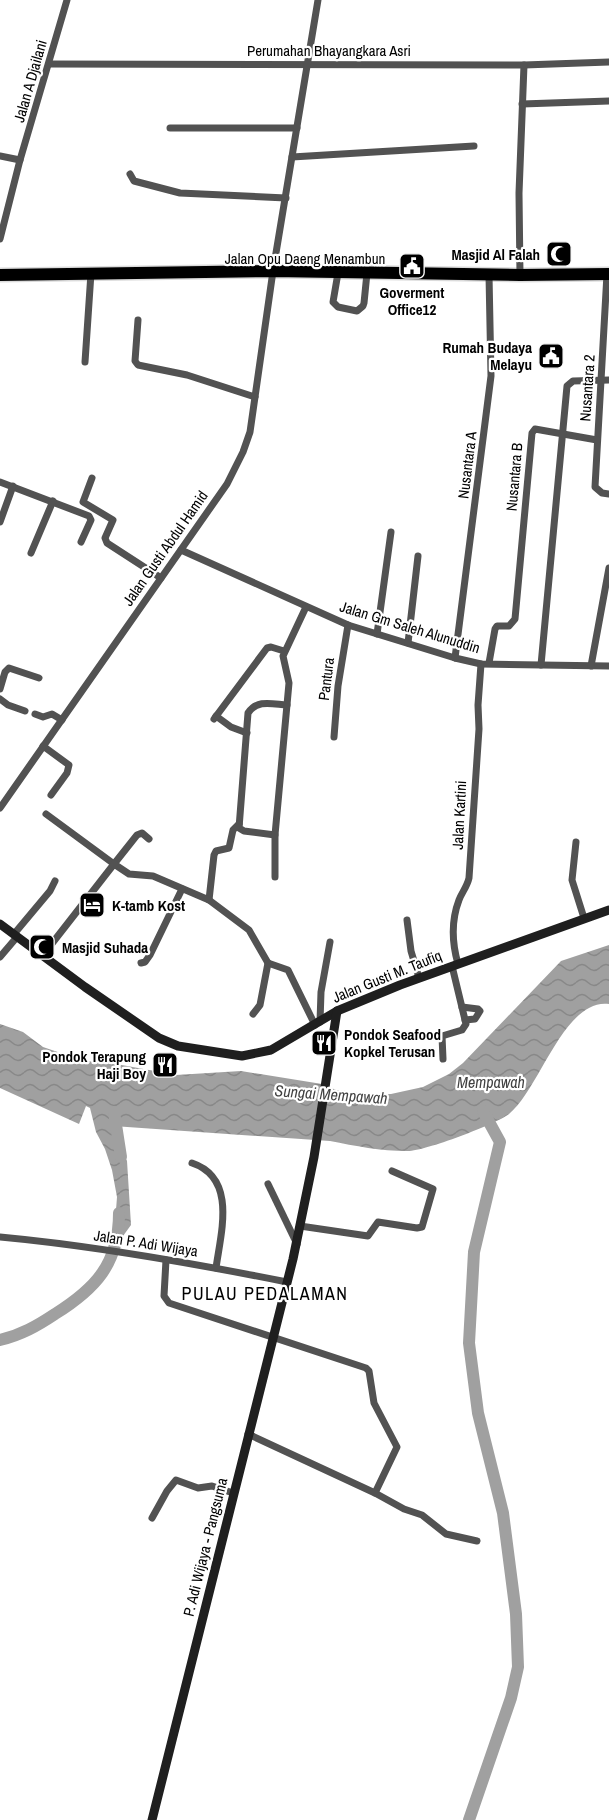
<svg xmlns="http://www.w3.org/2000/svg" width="609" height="1820" font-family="'Archivo Narrow',sans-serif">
  <defs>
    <pattern id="water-waves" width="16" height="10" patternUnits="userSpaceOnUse" patternTransform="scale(1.5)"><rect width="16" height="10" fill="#a0a0a0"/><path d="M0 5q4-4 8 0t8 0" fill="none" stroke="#888"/></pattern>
  </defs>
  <rect width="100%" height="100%" fill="#fff"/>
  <path fill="url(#water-waves)" d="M609,945V1004C564,998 540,1089 509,1114C496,1124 423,1152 407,1151C381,1151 355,1146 330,1141L113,1126L115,1137L127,1161L131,1225L123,1236L115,1223L117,1197L112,1170L105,1149L96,1132L90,1108L86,1106L79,1124L0,1088V1024L23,1032L43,1047L84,1061L111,1063L176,1075L241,1071L322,1084L336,1090L377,1094H391L423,1087L449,1074L463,1063L561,961Z"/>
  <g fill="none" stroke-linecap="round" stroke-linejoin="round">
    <g stroke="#a0a0a0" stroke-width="12">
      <polyline points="114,1112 121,1157"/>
      <path d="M0,1340C21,1335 37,1326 55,1314C95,1289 119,1264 119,1213"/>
      <polyline points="469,1820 511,1698 518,1667 516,1614 503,1513 478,1413 469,1343 474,1252 500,1142 483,1111"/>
    </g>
    <g stroke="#dbdbdb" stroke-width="15">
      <polyline id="highway" points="0,275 273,271 520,275 609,274"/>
    </g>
    <g stroke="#525252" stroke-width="7">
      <polyline points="49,64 524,65 609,62"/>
      <polyline points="522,104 609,101"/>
      <polyline points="170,128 297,128"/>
      <polyline points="0,156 20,160"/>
      <polyline points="292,157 474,146"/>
      <polyline points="130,174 134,181 180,193 286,198"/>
      <polyline points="0,239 20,160 67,0"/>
      <polyline points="338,273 333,302 338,307 357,311 363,306 364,303 367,273"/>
      <polyline points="607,274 595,487 602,493 609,494"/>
      <polyline points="520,275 519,193 524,65"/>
      <polyline points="138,320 135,361 138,365 187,375 255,397"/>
      <polyline points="85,362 91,273"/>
      <polyline points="92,478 83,502 113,520 105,538 107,543 161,578"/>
      <polyline points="0,482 89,516 91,520 81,542"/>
      <polyline points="0,522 13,486"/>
      <polyline points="181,550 348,625 455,658 481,664 609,666"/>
      <polyline points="31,553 53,501"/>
      <polyline points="377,634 391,532"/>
      <polyline points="408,643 418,556"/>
      <polyline points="455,658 491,376 489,275"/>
      <polyline points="489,663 495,629 497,626 509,626 515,619 532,433 535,429 597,440"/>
      <polyline points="541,665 567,386 573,381 609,380"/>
      <polyline points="591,666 609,568"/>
      <polyline points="0,689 5,672 9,668 39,678"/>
      <polyline points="0,699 8,705 25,711"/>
      <polyline points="35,714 43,717 52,714 62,720"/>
      <polyline points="216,716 231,727 247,733"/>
      <polyline points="214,719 267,648 271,647 284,651"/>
      <polyline points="334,737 338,686 348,625"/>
      <polyline points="43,746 69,765 67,773 51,795"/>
      <polyline points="0,808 227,484 243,452 250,432 273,271 318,0"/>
      <polyline points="46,814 114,864 137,835 142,833 149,839"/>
      <path d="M275,835L244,831L239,828L248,713C257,699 272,704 287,705"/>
      <polyline points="576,842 572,880 584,918"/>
      <polyline points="275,877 275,835 289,683 283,656 306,607"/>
      <polyline points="209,900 214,855 216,851 229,848 233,830 239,824"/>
      <polyline points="407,920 411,951 419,978"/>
      <polyline points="14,934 50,891 55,881"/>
      <polyline points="43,955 114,864 129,874 153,876 209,900 249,930 268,963 288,970 315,1025"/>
      <polyline points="0,957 17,937"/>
      <polyline points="141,963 145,962 150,955 182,889"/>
      <path d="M458,964C452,943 451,921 459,900C462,892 467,887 469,878L479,729L478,705L481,664"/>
      <polyline points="462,1007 478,1009 480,1011 475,1019 465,1020"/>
      <polyline points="253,1014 260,1005 268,963"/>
      <polyline points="320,1022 321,992 330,942"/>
      <polyline points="443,1059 442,1036 462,1030 466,1024 452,966"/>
      <path d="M192,1163C237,1178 221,1232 216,1268"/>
      <polyline points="268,1184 297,1244"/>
      <polyline points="300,1226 368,1236 378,1222 417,1228 422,1227 433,1189 392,1171"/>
      <path d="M0,1237C97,1246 192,1263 287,1282"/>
      <polyline points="166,1260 164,1296 169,1303 366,1368 369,1371 374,1403 397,1447 375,1493"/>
      <polyline points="248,1434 375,1493 404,1509 422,1515 446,1534 477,1541"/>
      <polyline points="152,1518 167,1491 176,1480 198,1488 212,1486 233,1493"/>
    </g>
    <g stroke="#1f1f1f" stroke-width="9">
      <polyline points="0,924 85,987 159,1038 178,1046 242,1056 271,1050 337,1011 400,985 609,910"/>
      <polyline points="152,1820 293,1259 314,1157 337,1011"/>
    </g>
    <use href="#highway" stroke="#000" stroke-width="12"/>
  </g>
  <defs>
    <g id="mosque-square" transform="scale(1.35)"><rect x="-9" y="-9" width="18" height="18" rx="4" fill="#000" stroke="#fff"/><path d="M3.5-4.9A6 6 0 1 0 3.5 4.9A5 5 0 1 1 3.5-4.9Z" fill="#fff"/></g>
    <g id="civic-square" transform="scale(1.35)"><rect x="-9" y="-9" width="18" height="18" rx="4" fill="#000" stroke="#fff"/><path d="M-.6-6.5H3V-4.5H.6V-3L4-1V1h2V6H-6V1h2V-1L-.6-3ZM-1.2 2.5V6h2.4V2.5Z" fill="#fff"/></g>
    <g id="hotel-square" transform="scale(1.35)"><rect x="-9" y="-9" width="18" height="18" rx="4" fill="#000" stroke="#fff"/><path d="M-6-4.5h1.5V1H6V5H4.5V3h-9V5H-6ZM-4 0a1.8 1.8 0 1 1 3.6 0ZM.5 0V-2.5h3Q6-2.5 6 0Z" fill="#fff"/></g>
    <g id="restaurant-square" transform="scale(1.35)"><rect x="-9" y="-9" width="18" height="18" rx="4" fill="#000" stroke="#fff"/><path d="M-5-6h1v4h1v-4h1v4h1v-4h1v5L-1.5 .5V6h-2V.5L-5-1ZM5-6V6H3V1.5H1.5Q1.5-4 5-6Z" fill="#fff"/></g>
  </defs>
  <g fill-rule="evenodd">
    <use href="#mosque-square" x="559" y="254"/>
    <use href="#civic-square" x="412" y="266"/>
    <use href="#civic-square" x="551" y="356"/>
    <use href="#hotel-square" x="92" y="905"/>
    <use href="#mosque-square" x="42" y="947"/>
    <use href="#restaurant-square" x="324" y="1043"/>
    <use href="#restaurant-square" x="165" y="1065"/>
  </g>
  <g text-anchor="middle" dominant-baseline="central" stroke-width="4.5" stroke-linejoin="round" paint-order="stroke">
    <g font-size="15" fill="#000" stroke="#fff">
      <text x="329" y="50">Perumahan Bhayangkara Asri</text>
      <text transform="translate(30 81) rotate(-74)">Jalan A Djailani</text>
      <text x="305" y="258">Jalan Opu Daeng Menambun</text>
      <text transform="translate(587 388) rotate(-86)">Nusantara 2</text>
      <text transform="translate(467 465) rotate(-83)">Nusantara A</text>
      <text transform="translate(514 477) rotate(-85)">Nusantara B</text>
      <text transform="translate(165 548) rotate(-55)">Jalan Gusti Abdul Hamid</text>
      <text transform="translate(410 627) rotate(17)">Jalan Gm Saleh Alunuddin</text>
      <text transform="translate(326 679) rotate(-83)">Pantura</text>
      <text transform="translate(459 815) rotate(-87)">Jalan Kartini</text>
      <text transform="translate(387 976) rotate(-22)">Jalan Gusti M. Taufiq</text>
      <text transform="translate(146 1243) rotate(9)">Jalan P. Adi Wijaya</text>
      <text transform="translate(205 1547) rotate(-76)">P. Adi Wijaya - Pangsuma</text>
    </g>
    <g font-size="15" font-weight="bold" fill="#000" stroke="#fff" text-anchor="end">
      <text x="540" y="254">Masjid Al Falah</text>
      <text x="412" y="292" text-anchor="middle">Goverment<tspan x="412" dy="17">Office12</tspan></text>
      <text x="532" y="347">Rumah Budaya<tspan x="532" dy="17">Melayu</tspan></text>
      <text x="112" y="905" text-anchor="start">K-tamb Kost</text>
      <text x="62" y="947" text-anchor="start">Masjid Suhada</text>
      <text x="344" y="1034" text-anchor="start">Pondok Seafood<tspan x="344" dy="17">Kopkel Terusan</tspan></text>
      <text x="146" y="1056">Pondok Terapung<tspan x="146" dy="17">Haji Boy</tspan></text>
    </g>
    <g font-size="16" font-style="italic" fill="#414141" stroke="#fff">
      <text x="491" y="1082">Mempawah</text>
      <text transform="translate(331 1094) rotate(4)">Sungai Mempawah</text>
    </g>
    <g font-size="18" letter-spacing="1.5" fill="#000" stroke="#fff">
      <text x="265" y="1293">PULAU PEDALAMAN</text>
    </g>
  </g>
</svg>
